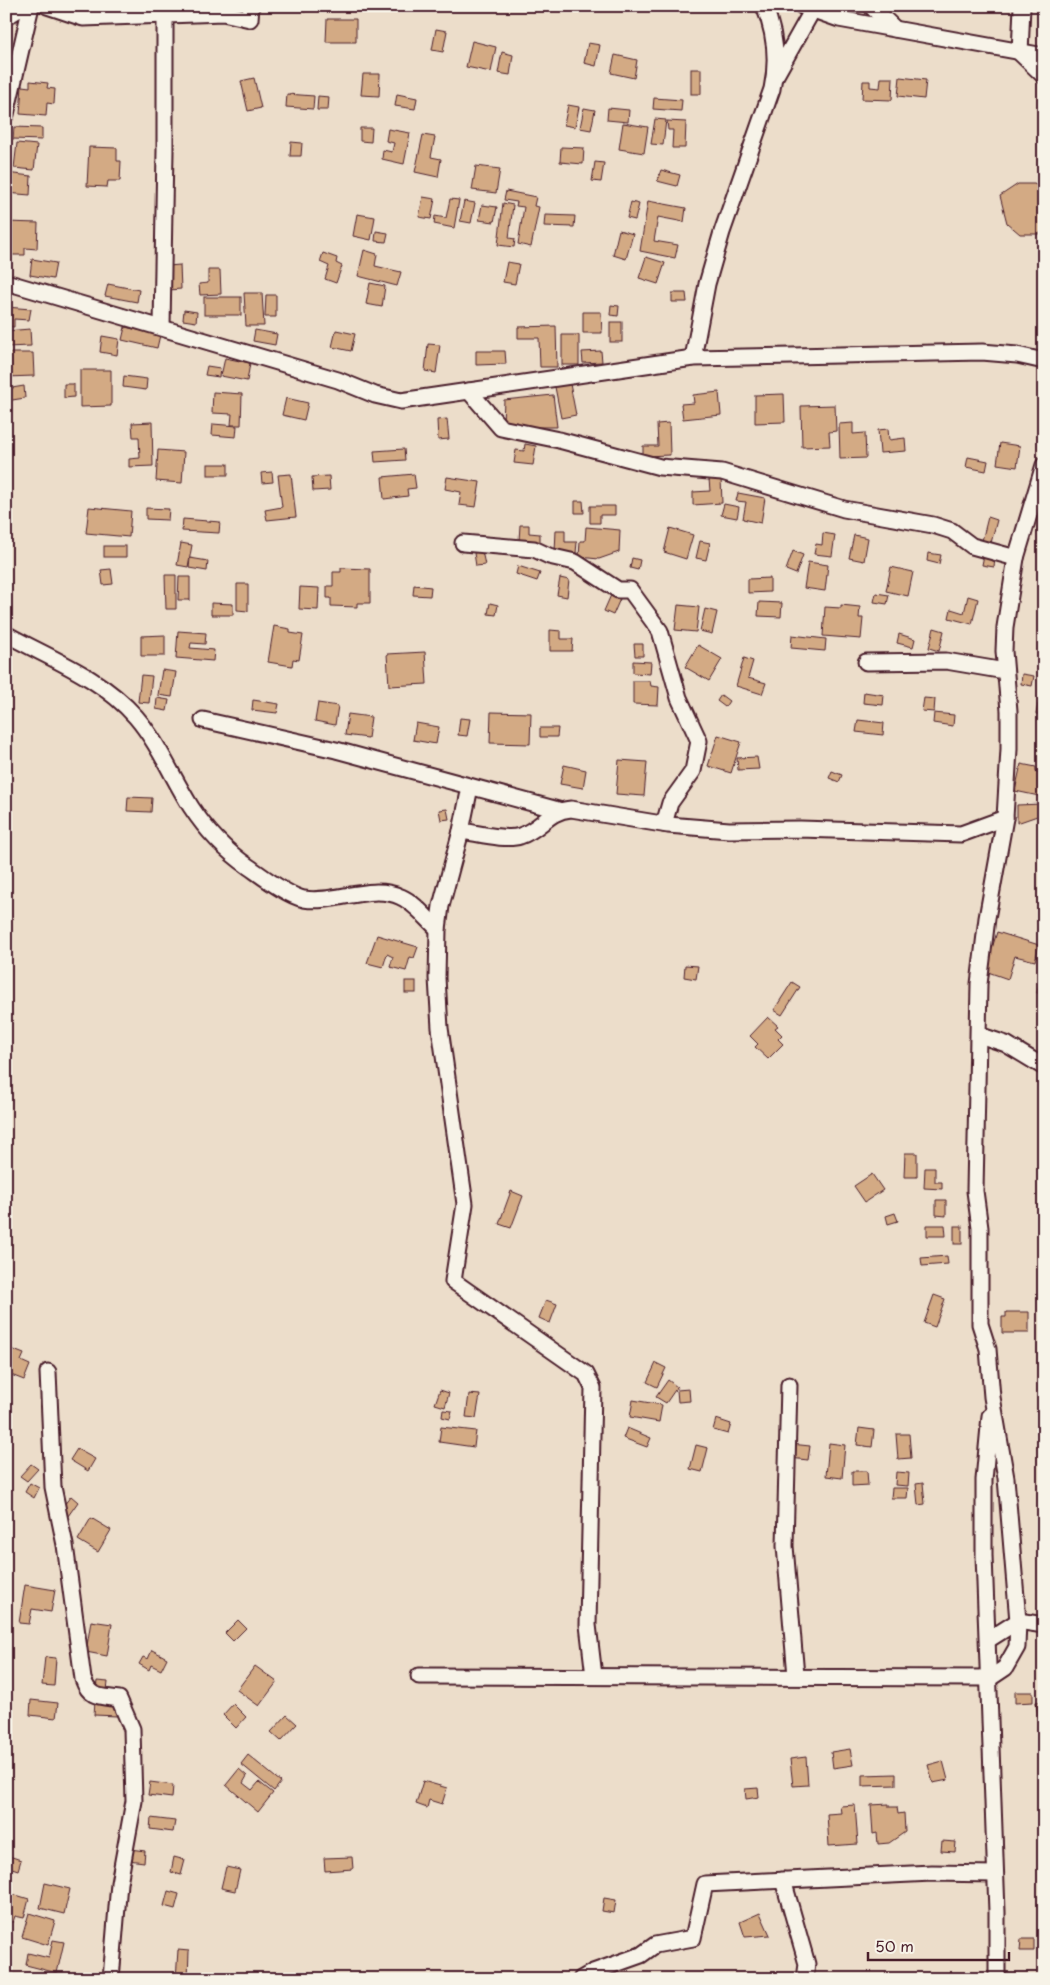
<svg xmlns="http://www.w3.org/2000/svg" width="1050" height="1985" font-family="'Playpen Sans',sans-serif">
  <rect width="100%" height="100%" fill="#ecddca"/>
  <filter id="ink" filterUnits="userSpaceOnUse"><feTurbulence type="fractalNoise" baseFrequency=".02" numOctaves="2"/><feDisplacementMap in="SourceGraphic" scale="10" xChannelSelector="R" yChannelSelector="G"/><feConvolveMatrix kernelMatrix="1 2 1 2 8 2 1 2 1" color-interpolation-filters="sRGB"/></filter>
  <g filter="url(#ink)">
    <g fill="#d3aa84" stroke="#4a1f2b">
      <polygon points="302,6 323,6 323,7 304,12"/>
      <polygon points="327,19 356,19 356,42 326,42"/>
      <polygon points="436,29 447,31 443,52 432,50"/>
      <polygon points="472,41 496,47 491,72 466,67"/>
      <polygon points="588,43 600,45 596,66 584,63"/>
      <polygon points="502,52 513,55 510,75 498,73"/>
      <polygon points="615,55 637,60 634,78 611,73"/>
      <rect x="691" y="69" width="10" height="25"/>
      <polygon points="363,74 380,74 379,96 361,95"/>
      <polygon points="900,77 926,80 924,99 898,96"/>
      <polygon points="254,78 261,108 248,111 241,81"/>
      <polygon points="881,78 893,78 892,100 862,99 863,81 870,81 870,87 880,88"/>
      <polygon points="30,81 48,83 47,88 55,89 54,104 47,103 46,116 20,114 22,86 30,87"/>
      <polygon points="287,94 314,96 313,109 286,107"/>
      <polygon points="397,94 417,98 415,109 395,106"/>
      <polygon points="318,96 329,97 328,110 317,110"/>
      <polygon points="654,98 682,100 681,111 653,109"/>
      <polygon points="568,105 579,107 575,127 564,125"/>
      <polygon points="584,108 595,110 591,130 580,128"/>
      <polygon points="608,108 629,110 628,122 607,120"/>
      <polygon points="655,119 666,120 663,145 651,144"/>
      <polygon points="667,121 686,122 685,148 672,148 673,130 668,130"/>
      <polygon points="623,123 648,127 644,153 619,149"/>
      <polygon points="14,127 42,128 42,140 13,139"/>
      <polygon points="360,128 372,128 371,142 360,141"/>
      <polygon points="388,129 410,133 404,164 382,159 383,150 392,152 394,143 386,141"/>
      <polygon points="423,135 435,137 431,157 441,159 438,177 415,172"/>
      <polygon points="291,142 302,143 301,156 290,156"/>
      <polygon points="17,143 37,145 34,170 14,168"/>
      <polygon points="89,147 117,148 117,161 121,161 120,181 108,181 107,187 87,186"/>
      <polygon points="561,147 584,148 583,164 560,162"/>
      <polygon points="595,162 604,163 601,182 592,181"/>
      <polygon points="476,166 500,169 496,193 472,190"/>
      <polygon points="661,170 680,175 677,186 657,181"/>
      <polygon points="6,173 31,176 30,195 6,193"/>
      <polygon points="1018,184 1034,184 1044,189 1044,228 1039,234 1020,234 1007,223 1000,196"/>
      <polygon points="506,191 536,197 534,206 539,207 531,247 518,244 524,207 516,206 517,202 504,200"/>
      <polygon points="423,197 435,199 431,219 419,217"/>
      <polygon points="450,199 459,200 454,228 434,224 435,216 446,218"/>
      <polygon points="464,201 475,203 471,223 460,221"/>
      <polygon points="648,201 686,208 684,222 658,217 654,241 678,245 675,258 640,251"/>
      <polygon points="631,202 639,204 635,220 627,218"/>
      <polygon points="503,203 513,205 509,238 515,239 514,247 498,245"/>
      <polygon points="482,205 497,207 494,222 479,220"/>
      <polygon points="357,214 375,217 371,240 353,236"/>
      <polygon points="545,215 575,216 574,227 544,226"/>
      <polygon points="6,222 38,223 37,249 25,248 25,255 10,255 10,250 6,250"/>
      <polygon points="619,230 633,234 626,259 613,255"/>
      <polygon points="376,231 388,233 386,242 375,241"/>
      <polygon points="364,250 377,254 375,266 401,272 397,286 358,276"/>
      <polygon points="323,253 337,258 336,263 342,266 336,283 325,279 329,266 320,262"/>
      <polygon points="646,257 665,263 658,284 639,278"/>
      <polygon points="32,259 56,263 53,279 30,275"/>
      <polygon points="507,262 519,264 515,284 503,282"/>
      <polygon points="180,265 181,289 169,290 168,266"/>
      <polygon points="208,270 220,270 221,294 200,295 199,284 208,283"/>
      <polygon points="370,283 385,286 382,307 366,304"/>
      <polygon points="108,284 139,290 137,302 105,296"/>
      <polygon points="244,293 262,293 264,326 246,326"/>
      <polygon points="672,293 686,293 687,302 672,302"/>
      <polygon points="266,295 276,295 276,317 265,317"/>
      <rect x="204" y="297" width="37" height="18"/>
      <polygon points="611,305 619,306 618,316 610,315"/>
      <polygon points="6,307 31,309 29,320 14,319 14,327 6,326"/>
      <polygon points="184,310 197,312 196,322 183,320"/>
      <polygon points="583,312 601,312 602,333 583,333"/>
      <rect x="610" y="322" width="12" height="20"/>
      <polygon points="556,326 557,367 540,367 539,338 518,338 518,327"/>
      <polygon points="125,327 160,335 157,348 122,340"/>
      <polygon points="30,329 31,346 6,347 6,331"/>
      <polygon points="255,330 277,334 275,345 253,341"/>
      <polygon points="336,330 355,334 351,351 332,347"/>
      <rect x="562" y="335" width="17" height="30"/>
      <polygon points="102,336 119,339 117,355 100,352"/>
      <polygon points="428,344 440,345 436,373 425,371"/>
      <polygon points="476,351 505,351 506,364 476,365"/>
      <polygon points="601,351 602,362 583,363 582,352"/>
      <polygon points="6,353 33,353 34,376 6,377"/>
      <polygon points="225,358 250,363 247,381 221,376"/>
      <polygon points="207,366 220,368 219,377 205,375"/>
      <polygon points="80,370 111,370 111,406 80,407"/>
      <polygon points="124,376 147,379 146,390 123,387"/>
      <polygon points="64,384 74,384 74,397 64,398"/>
      <polygon points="570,384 576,415 561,418 555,387"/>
      <polygon points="24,386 25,398 6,401 6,389"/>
      <polygon points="213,392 242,394 241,425 231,425 232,414 212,413"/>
      <polygon points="719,392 721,415 683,419 681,404 694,403 693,395"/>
      <polygon points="784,394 785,422 755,423 755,395"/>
      <polygon points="553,395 557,427 529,427 503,422 504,400"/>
      <polygon points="286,398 308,403 304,420 282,415"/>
      <polygon points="835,405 836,431 829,432 830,446 802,447 801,406"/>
      <polygon points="447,419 449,439 438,440 437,420"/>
      <polygon points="152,422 153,466 129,467 129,459 140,458 139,437 133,437 132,423"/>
      <polygon points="669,423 670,455 643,456 643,446 658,446 657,424"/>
      <polygon points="853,423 853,434 865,433 866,458 840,459 839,424"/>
      <polygon points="213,424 237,426 236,437 212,435"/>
      <polygon points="888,429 889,440 905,438 906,451 880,453 878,430"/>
      <polygon points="1000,443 1020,446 1017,467 997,464"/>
      <polygon points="525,444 536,446 533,465 514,463 516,450 524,451"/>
      <polygon points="404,449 405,460 375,462 374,451"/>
      <polygon points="158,450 184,452 182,483 156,481"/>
      <polygon points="968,457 988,461 986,471 966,467"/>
      <rect x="208" y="464" width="20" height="11"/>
      <polygon points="272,472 273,482 262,483 261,473"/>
      <polygon points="291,474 296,517 267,520 265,510 282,507 278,475"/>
      <polygon points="414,474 416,488 407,489 408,496 384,499 382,477"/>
      <polygon points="329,476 330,490 313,491 312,477"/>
      <polygon points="447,477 480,482 476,507 459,505 461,492 445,489"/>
      <polygon points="721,478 722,503 693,505 693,492 710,491 709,479"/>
      <polygon points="738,493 765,498 761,523 743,519 746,502 736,501"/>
      <polygon points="575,501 583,501 584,513 575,513"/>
      <polygon points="724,504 739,507 737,518 721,515"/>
      <polygon points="590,506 615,506 615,515 600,515 600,523 590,523"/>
      <polygon points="89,507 131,511 129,537 86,533"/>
      <polygon points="146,508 169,509 168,520 146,519"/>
      <polygon points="988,517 997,520 991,543 982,541"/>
      <polygon points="183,519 220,522 219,533 182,531"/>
      <polygon points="520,525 529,525 529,533 540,534 540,543 519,541"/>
      <polygon points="586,527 620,530 619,552 599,559 579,557 580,541 585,541"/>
      <polygon points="670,528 693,535 686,559 664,552"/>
      <polygon points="556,530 565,530 565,542 577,542 576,553 555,552"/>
      <polygon points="823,533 835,535 832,556 814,554 816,544 822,545"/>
      <polygon points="854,535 868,538 864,561 849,558"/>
      <polygon points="700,541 710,543 706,560 696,558"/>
      <polygon points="181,543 192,545 188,567 177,565"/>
      <rect x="104" y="546" width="22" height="11"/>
      <polygon points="482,551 485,565 476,566 474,553"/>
      <polygon points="793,551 803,555 796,574 786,570"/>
      <polygon points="928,553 941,555 939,564 927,561"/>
      <polygon points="984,555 995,557 994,567 982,565"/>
      <polygon points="190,558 208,561 207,571 189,568"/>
      <polygon points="632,558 640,560 638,570 630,568"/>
      <polygon points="808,562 828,565 825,591 804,588"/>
      <polygon points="518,566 540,573 537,581 516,574"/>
      <polygon points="891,567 913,572 908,596 886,591"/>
      <polygon points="341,568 370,569 370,603 357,603 357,607 331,606 331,598 327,598 327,586 333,586 333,572 341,572"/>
      <polygon points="111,569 113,584 103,585 101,570"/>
      <polygon points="165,575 176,575 176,609 166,609"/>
      <polygon points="179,577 190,577 190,600 178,600"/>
      <polygon points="560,578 569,580 567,597 557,595"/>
      <polygon points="770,578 770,592 748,593 748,579"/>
      <polygon points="237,584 248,584 248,611 237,610"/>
      <polygon points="414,585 431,587 430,596 413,595"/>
      <polygon points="300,587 319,588 318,610 299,609"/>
      <polygon points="876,593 889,595 887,604 874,602"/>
      <polygon points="611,595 620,599 613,615 604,611"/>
      <polygon points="968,596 978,599 972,624 949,618 951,609 964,613"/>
      <polygon points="759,602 782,603 781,617 758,616"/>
      <polygon points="211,603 233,604 233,615 211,615"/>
      <polygon points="490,603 498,605 496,615 488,614"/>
      <polygon points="678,605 699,607 696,632 675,630"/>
      <polygon points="841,605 860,607 859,618 863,618 861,639 823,636 825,607 841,608"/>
      <polygon points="705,609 717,612 712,634 700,631"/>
      <polygon points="274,626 290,629 290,633 303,635 299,660 293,659 292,666 268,662"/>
      <polygon points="934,628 944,631 939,651 929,648"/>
      <polygon points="550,630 561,631 561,639 573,639 572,651 550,651"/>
      <polygon points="178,631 206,633 205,644 191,643 190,648 214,650 213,661 176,658"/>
      <polygon points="899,634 915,639 913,647 897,643"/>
      <polygon points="165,635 165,656 141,656 141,636"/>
      <polygon points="792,635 826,639 825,651 791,648"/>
      <polygon points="634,644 643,644 643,656 635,656"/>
      <polygon points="698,645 722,659 709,681 685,667"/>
      <polygon points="425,652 427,684 389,686 387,654"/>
      <polygon points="744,658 753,661 748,678 766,683 762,694 736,686"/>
      <polygon points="633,661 651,662 650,674 633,673"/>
      <polygon points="162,670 176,672 172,697 158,695"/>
      <polygon points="1022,674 1034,676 1032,686 1021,684"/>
      <polygon points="141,675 152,676 149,703 138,702"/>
      <polygon points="633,681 650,681 651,686 659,687 658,705 633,704"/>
      <polygon points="864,692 884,695 883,705 863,703"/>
      <polygon points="721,695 729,701 725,707 717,701"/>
      <polygon points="157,698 169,700 167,711 156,709"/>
      <polygon points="924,698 935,699 934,712 922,711"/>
      <polygon points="253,700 279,704 277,713 252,710"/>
      <polygon points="318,703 338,706 335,725 315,721"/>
      <polygon points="1038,704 1044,705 1044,715 1036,714"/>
      <polygon points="491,712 531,713 530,744 490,743"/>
      <polygon points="934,713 954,715 953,726 933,723"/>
      <polygon points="348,714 371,717 368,738 345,735"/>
      <polygon points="460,718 470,719 467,736 458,735"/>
      <polygon points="858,720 884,723 883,735 856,732"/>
      <polygon points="416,723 439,727 436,744 413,740"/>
      <polygon points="540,728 558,728 557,737 540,737"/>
      <polygon points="718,735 741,742 731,773 708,766"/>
      <polygon points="757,757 759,769 738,770 737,758"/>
      <polygon points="619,760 647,762 644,796 616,794"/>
      <polygon points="1021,764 1036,767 1036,772 1044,773 1044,797 1015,791"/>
      <polygon points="564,765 586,770 583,788 560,784"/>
      <polygon points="832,771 842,775 839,782 829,778"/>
      <polygon points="128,797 152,798 151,812 127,811"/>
      <polygon points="1043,804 1043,814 1017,823 1017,805"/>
      <polygon points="447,809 449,819 441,820 439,810"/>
      <polygon points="997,932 1039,945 1035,961 1015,956 1008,979 985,971"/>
      <polygon points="377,935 418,947 414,958 410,957 406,971 390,967 393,957 387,954 383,967 367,963"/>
      <polygon points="1044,958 1044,994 1037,993"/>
      <polygon points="685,965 698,966 696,979 684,977"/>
      <rect x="405" y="981" width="11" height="12"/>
      <polygon points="792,982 800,987 782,1015 774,1010"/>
      <polygon points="768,1017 778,1026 775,1028 782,1035 778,1039 783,1044 768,1059 755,1047 758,1044 750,1036"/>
      <polygon points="905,1153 917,1153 917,1177 904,1177"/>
      <polygon points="925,1168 935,1168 935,1182 942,1182 942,1189 924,1188"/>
      <polygon points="872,1174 883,1190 865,1202 854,1186"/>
      <polygon points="511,1191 523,1196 511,1228 499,1224"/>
      <polygon points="936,1200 946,1200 946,1216 936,1215"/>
      <polygon points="895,1213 898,1221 888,1224 886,1216"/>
      <polygon points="927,1225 945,1225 946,1236 927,1236"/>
      <rect x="954" y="1226" width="8" height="18"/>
      <polygon points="947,1256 948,1264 922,1266 921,1258"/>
      <polygon points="934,1295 945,1299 935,1327 924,1323"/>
      <polygon points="546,1300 557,1304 550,1323 539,1318"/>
      <polygon points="1006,1312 1029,1312 1029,1333 1002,1333 1002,1317 1006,1317"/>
      <polygon points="11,1349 24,1354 21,1361 30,1365 24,1380 6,1373 6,1360"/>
      <polygon points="656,1363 666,1368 657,1387 647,1382"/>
      <polygon points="668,1380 677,1387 666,1403 656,1397"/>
      <polygon points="689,1389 690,1401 678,1402 677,1390"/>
      <polygon points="440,1390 449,1393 445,1407 435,1404"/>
      <polygon points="469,1394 480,1395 476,1418 466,1417"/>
      <polygon points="633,1400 662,1405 659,1422 630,1417"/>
      <polygon points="443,1410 452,1411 450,1419 442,1417"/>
      <polygon points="716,1419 731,1424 728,1434 713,1430"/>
      <polygon points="441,1427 476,1431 474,1447 439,1442"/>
      <polygon points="627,1428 651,1438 647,1447 623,1438"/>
      <polygon points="859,1428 874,1430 872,1447 857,1445"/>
      <polygon points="896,1434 909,1434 911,1458 898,1459"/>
      <polygon points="829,1443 845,1445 842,1478 826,1476"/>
      <polygon points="791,1444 810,1446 808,1460 790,1458"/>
      <polygon points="696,1445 708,1448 702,1472 690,1469"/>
      <polygon points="77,1449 95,1459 88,1471 70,1460"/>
      <polygon points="31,1464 38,1469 27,1481 20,1476"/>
      <polygon points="852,1471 867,1471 868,1485 852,1486"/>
      <polygon points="896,1472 909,1473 908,1486 895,1485"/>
      <polygon points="30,1483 39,1488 34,1498 25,1492"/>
      <polygon points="923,1483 925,1504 918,1505 916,1484"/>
      <polygon points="892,1488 908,1488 907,1498 891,1498"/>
      <polygon points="71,1496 78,1502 68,1516 60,1510"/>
      <polygon points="91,1518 111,1530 98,1552 78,1540"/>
      <polygon points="25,1585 55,1590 51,1612 32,1609 29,1624 19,1623"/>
      <polygon points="238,1620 246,1628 233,1641 225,1633"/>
      <polygon points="91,1621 112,1624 107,1656 86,1652"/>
      <polygon points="152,1650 167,1658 161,1670 151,1665 149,1670 139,1664 143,1657 148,1659"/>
      <polygon points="45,1657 56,1658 54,1686 42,1685"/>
      <polygon points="255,1666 277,1682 259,1706 237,1690"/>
      <polygon points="97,1681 108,1682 107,1691 96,1690"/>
      <polygon points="1015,1692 1033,1692 1033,1702 1015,1703"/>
      <polygon points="31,1700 58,1703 56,1718 30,1715"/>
      <polygon points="95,1701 118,1703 117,1716 94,1715"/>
      <polygon points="1044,1701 1044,1728 1040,1729 1036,1702"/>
      <polygon points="233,1704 246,1717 236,1728 223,1715"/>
      <polygon points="287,1715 297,1724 281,1741 271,1732"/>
      <polygon points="850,1749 853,1765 833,1768 831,1752"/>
      <polygon points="248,1755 281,1782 274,1791 241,1764"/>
      <polygon points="806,1757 808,1785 793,1786 790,1759"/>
      <polygon points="943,1761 948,1780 933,1783 928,1765"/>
      <polygon points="239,1769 247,1776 243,1783 252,1790 259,1782 273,1793 258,1812 226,1785"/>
      <polygon points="896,1774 896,1785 862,1786 862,1775"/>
      <polygon points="423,1781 447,1788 442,1804 429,1800 427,1808 416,1804"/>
      <polygon points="150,1782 173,1785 172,1798 148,1795"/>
      <polygon points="758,1788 759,1797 746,1799 745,1789"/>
      <polygon points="889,1804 889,1807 897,1807 898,1814 904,1813 905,1832 889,1843 878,1844 877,1833 873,1834 871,1805"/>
      <polygon points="855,1805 858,1844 829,1846 827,1814 841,1813 840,1806"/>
      <polygon points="151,1818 175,1821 173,1832 150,1829"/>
      <polygon points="942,1841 956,1842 955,1852 941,1851"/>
      <polygon points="130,1849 145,1851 144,1862 128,1860"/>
      <polygon points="6,1855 21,1860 18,1870 6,1866"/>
      <polygon points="174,1857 185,1860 181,1875 171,1872"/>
      <polygon points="352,1857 353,1869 325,1871 324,1858"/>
      <polygon points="226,1867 240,1870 235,1891 221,1888"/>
      <polygon points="45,1883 70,1889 64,1914 40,1908"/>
      <polygon points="168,1891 179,1894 175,1909 164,1906"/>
      <polygon points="6,1892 29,1899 24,1918 15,1916 13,1922 6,1921"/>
      <polygon points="604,1898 616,1900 614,1913 602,1911"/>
      <polygon points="29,1913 55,1921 48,1945 22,1937"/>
      <polygon points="760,1913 770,1935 745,1937 740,1922"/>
      <polygon points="1021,1939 1034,1939 1034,1951 1020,1951"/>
      <polygon points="53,1940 64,1942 57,1973 26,1965 28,1953 49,1958"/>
      <polygon points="178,1950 189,1951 188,1979 176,1979"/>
    </g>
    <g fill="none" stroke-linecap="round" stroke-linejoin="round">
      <g stroke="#4a1f2b" stroke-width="19">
        <g id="minor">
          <polyline points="47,6 83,18 223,13 250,19 251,6"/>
          <polyline points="802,6 839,19 1044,56"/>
          <polyline points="871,6 895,29"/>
          <polyline points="1022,6 1020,53 1044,76"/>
          <polyline points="6,17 24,6"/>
          <polyline points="776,75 812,11"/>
          <polyline points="6,114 31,6"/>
          <polyline points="6,282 338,380 375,395 401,401 693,358 982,352 1017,355 1044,361"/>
          <polyline points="162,327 165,150 165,6"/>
          <path d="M693,358L707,284L722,232L772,89C778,61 775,32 764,6"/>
          <polyline points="469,391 501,428 559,440 660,467 722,472 844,509 933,525 952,531 972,546 1016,558"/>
          <polyline points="463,543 534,549 549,556 575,562 618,590 630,590 660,631 679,698 699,741 693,771 670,803 664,824"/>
          <path d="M6,634C51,659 101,677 136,717C159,744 172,777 191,807C206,830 226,851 249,867C262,876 288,896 304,899C335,904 371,883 401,897C415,903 427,919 438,929"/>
          <polyline points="866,662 946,661 1005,671"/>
          <polyline points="203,720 336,750 558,810"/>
          <polyline points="470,787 461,831 441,906 438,929 437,978 440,1028 465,1204 453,1281 586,1374 593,1388 588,1625 594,1676"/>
          <path d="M461,831C477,833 506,841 520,836C542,829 547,811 571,809L668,825L729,830L800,829L961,834L1005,818"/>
          <polyline points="979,1035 1006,1044 1044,1067"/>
          <path d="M48,1372L53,1487L65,1545L83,1679C90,1699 100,1696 119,1699L132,1729L134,1801L119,1883L111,1979"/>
          <polyline points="789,1385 785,1546 796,1676"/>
          <polyline points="990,1416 984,1480 984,1555 997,1912 997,1979"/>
          <polyline points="988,1640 1018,1621 1044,1625"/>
          <polyline points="419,1676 990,1678 1005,1668 1017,1647 1018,1621 1006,1478 992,1397 988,1349 980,1324 980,1228 975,1191 979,984 987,918 1005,818 1009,749 1009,711 1004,651 1005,627 1016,558 1044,465"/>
          <polyline points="783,1880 807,1964 805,1979"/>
          <polyline points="581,1979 593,1972 641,1955 655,1945 693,1938 705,1884 932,1873 995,1874"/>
        </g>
      </g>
      <use href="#minor" stroke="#f7f3e8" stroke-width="15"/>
    </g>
  </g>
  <rect width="1050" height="1985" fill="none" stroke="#f7f3e8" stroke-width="25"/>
  <rect x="12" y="12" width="1025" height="1960" fill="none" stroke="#4a1f2b" stroke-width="2" filter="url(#ink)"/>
  <path d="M868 1952v8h141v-8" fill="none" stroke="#4a1f2b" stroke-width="2.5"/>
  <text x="875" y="1952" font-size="15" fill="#4a1f2b" stroke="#f7f3e8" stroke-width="4" paint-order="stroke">50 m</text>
</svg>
